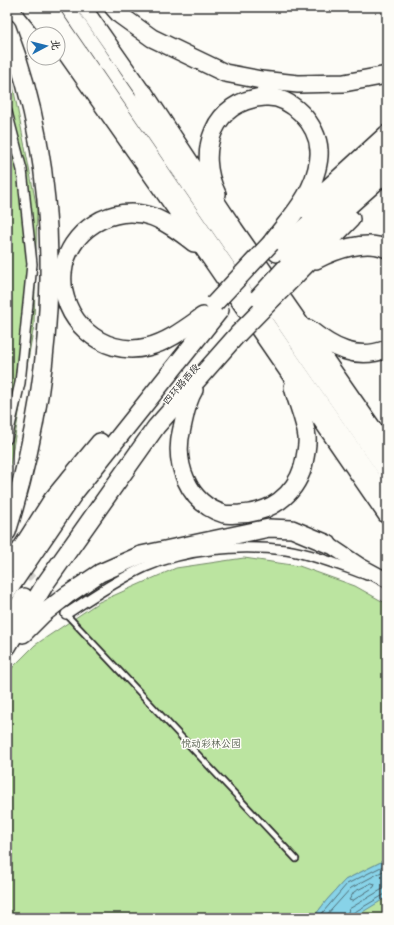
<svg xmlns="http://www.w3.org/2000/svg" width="394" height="925" font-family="'Shantell Sans','LXGW WenKai TC',sans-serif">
  <rect width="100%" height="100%" fill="#fdfcf7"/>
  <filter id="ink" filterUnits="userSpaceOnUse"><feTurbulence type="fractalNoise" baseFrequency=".025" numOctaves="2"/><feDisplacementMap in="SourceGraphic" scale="8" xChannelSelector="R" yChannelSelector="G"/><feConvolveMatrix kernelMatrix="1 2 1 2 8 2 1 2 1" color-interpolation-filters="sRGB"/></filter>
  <g filter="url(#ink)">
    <g fill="#bbe4a0" stroke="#738866">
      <polygon points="7,64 11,76 37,209 34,325 7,483"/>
      <polygon points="244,558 299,566 355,586 387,604 387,859 345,880 326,901 313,918 7,918 7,675 13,667 35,645 99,602 176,568"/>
      <polygon points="387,897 387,918 353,918 353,917"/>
    </g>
    <polygon fill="#88d3e8" stroke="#63909c" points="387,859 387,897 353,918 313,918 326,901 345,880"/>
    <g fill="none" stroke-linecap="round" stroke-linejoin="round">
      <g stroke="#506e77" stroke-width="1">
        <polygon points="372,883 375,884 374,887 352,901 349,900 354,892"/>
        <polyline points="318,918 347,884 387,864"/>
        <polyline points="324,918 351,888 387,869"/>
        <polyline points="346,918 349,909 381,890 387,888"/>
        <polyline points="351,918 353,913 387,893"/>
      </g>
      <polyline stroke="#d3d2ce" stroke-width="9" stroke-dasharray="9 4.5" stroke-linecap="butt" points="7,553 66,614"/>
      <g stroke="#2b2b2b" stroke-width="8">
        <polyline id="lane" points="66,614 296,859"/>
      </g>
      <g stroke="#2b2b2b" stroke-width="12">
        <g id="street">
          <polyline points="7,112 22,170 32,264 20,383 7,439"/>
          <path d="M66,614C92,597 117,580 145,567C188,548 240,545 286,550C313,554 341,566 367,575"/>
        </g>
      </g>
      <g stroke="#2b2b2b" stroke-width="17">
        <g id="primary">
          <polyline points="49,7 387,498"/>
          <polyline points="67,7 387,474"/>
          <polyline points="84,7 144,93"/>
          <polyline points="328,544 361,566 387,580"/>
        </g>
      </g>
      <g stroke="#2b2b2b" stroke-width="20">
        <g id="highway">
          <polyline points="31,7 53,34"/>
          <polyline points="113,7 120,15 152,38 225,73 261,80 298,84 344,83 387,75"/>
          <path d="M7,28C68,189 58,370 7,532"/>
          <polyline points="58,41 214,263 387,515"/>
          <polyline points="144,93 234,229 387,449"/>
          <path d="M217,194C196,152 213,100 265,97C291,95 318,125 319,150C320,161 315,178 310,188C301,208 284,225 271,243"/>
          <polyline points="305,209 387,134"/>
          <path d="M194,243C181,233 168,223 153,217C113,202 67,231 63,273C59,319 102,358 147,347C168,342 186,328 203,316"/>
          <polyline points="277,253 387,151"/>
          <path d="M316,260C335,250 366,239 387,249"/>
          <polyline points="287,266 341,213 387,172"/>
          <polyline points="294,277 351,219"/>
          <path d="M309,329C333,348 356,361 387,349"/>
          <path d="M194,390C187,401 185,415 182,428C173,462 187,503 224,514C229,515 235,514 239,514C270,513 294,496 303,467C305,458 308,446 307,437C305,420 297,403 293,387"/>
          <polyline points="12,563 52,500 100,442"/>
          <polyline points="7,592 75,492 220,310"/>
          <polyline points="7,624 24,597"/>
          <polyline points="23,634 43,614 67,595 100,573 141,555 269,528 292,529 328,544"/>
          <polyline points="7,647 45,584 156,427 238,334"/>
        </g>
      </g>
      <use href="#lane" stroke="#fdfcf7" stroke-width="4.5"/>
      <use href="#street" stroke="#fdfcf7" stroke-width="9"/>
      <use href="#primary" stroke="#fdfcf7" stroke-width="14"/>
      <use href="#highway" stroke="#fdfcf7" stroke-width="17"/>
      <g stroke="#2b2b2b" stroke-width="20" stroke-linecap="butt">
        <g id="highway-bridge">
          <polyline points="258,298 287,266"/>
          <polyline points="214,304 271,243"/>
          <polyline points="238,334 294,277"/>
        </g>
      </g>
      <use href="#highway-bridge" stroke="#fdfcf7" stroke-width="17"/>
    </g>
  </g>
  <g text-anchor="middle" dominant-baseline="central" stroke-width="3" stroke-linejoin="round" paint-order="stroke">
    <g font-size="10" fill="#2b2b2b" stroke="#fdfcf7">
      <text transform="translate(181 384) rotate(-49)">四环路西段</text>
    </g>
    <g font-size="10" fill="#4f5948" stroke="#fdfcf7">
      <text x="211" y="743">悦动彩林公园</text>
    </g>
  </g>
  <rect width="394" height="925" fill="none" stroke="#fdfcf7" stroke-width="24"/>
  <rect x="12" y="12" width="370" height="901" fill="none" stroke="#2b2b2b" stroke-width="1.5" filter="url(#ink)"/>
  <g transform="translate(46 46) rotate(83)"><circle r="19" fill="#fdfcf7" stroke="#a9a8a5"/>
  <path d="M0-3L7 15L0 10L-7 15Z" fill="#1f6fb2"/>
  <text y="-6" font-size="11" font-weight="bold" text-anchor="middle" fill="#2b2b2b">北</text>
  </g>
</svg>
